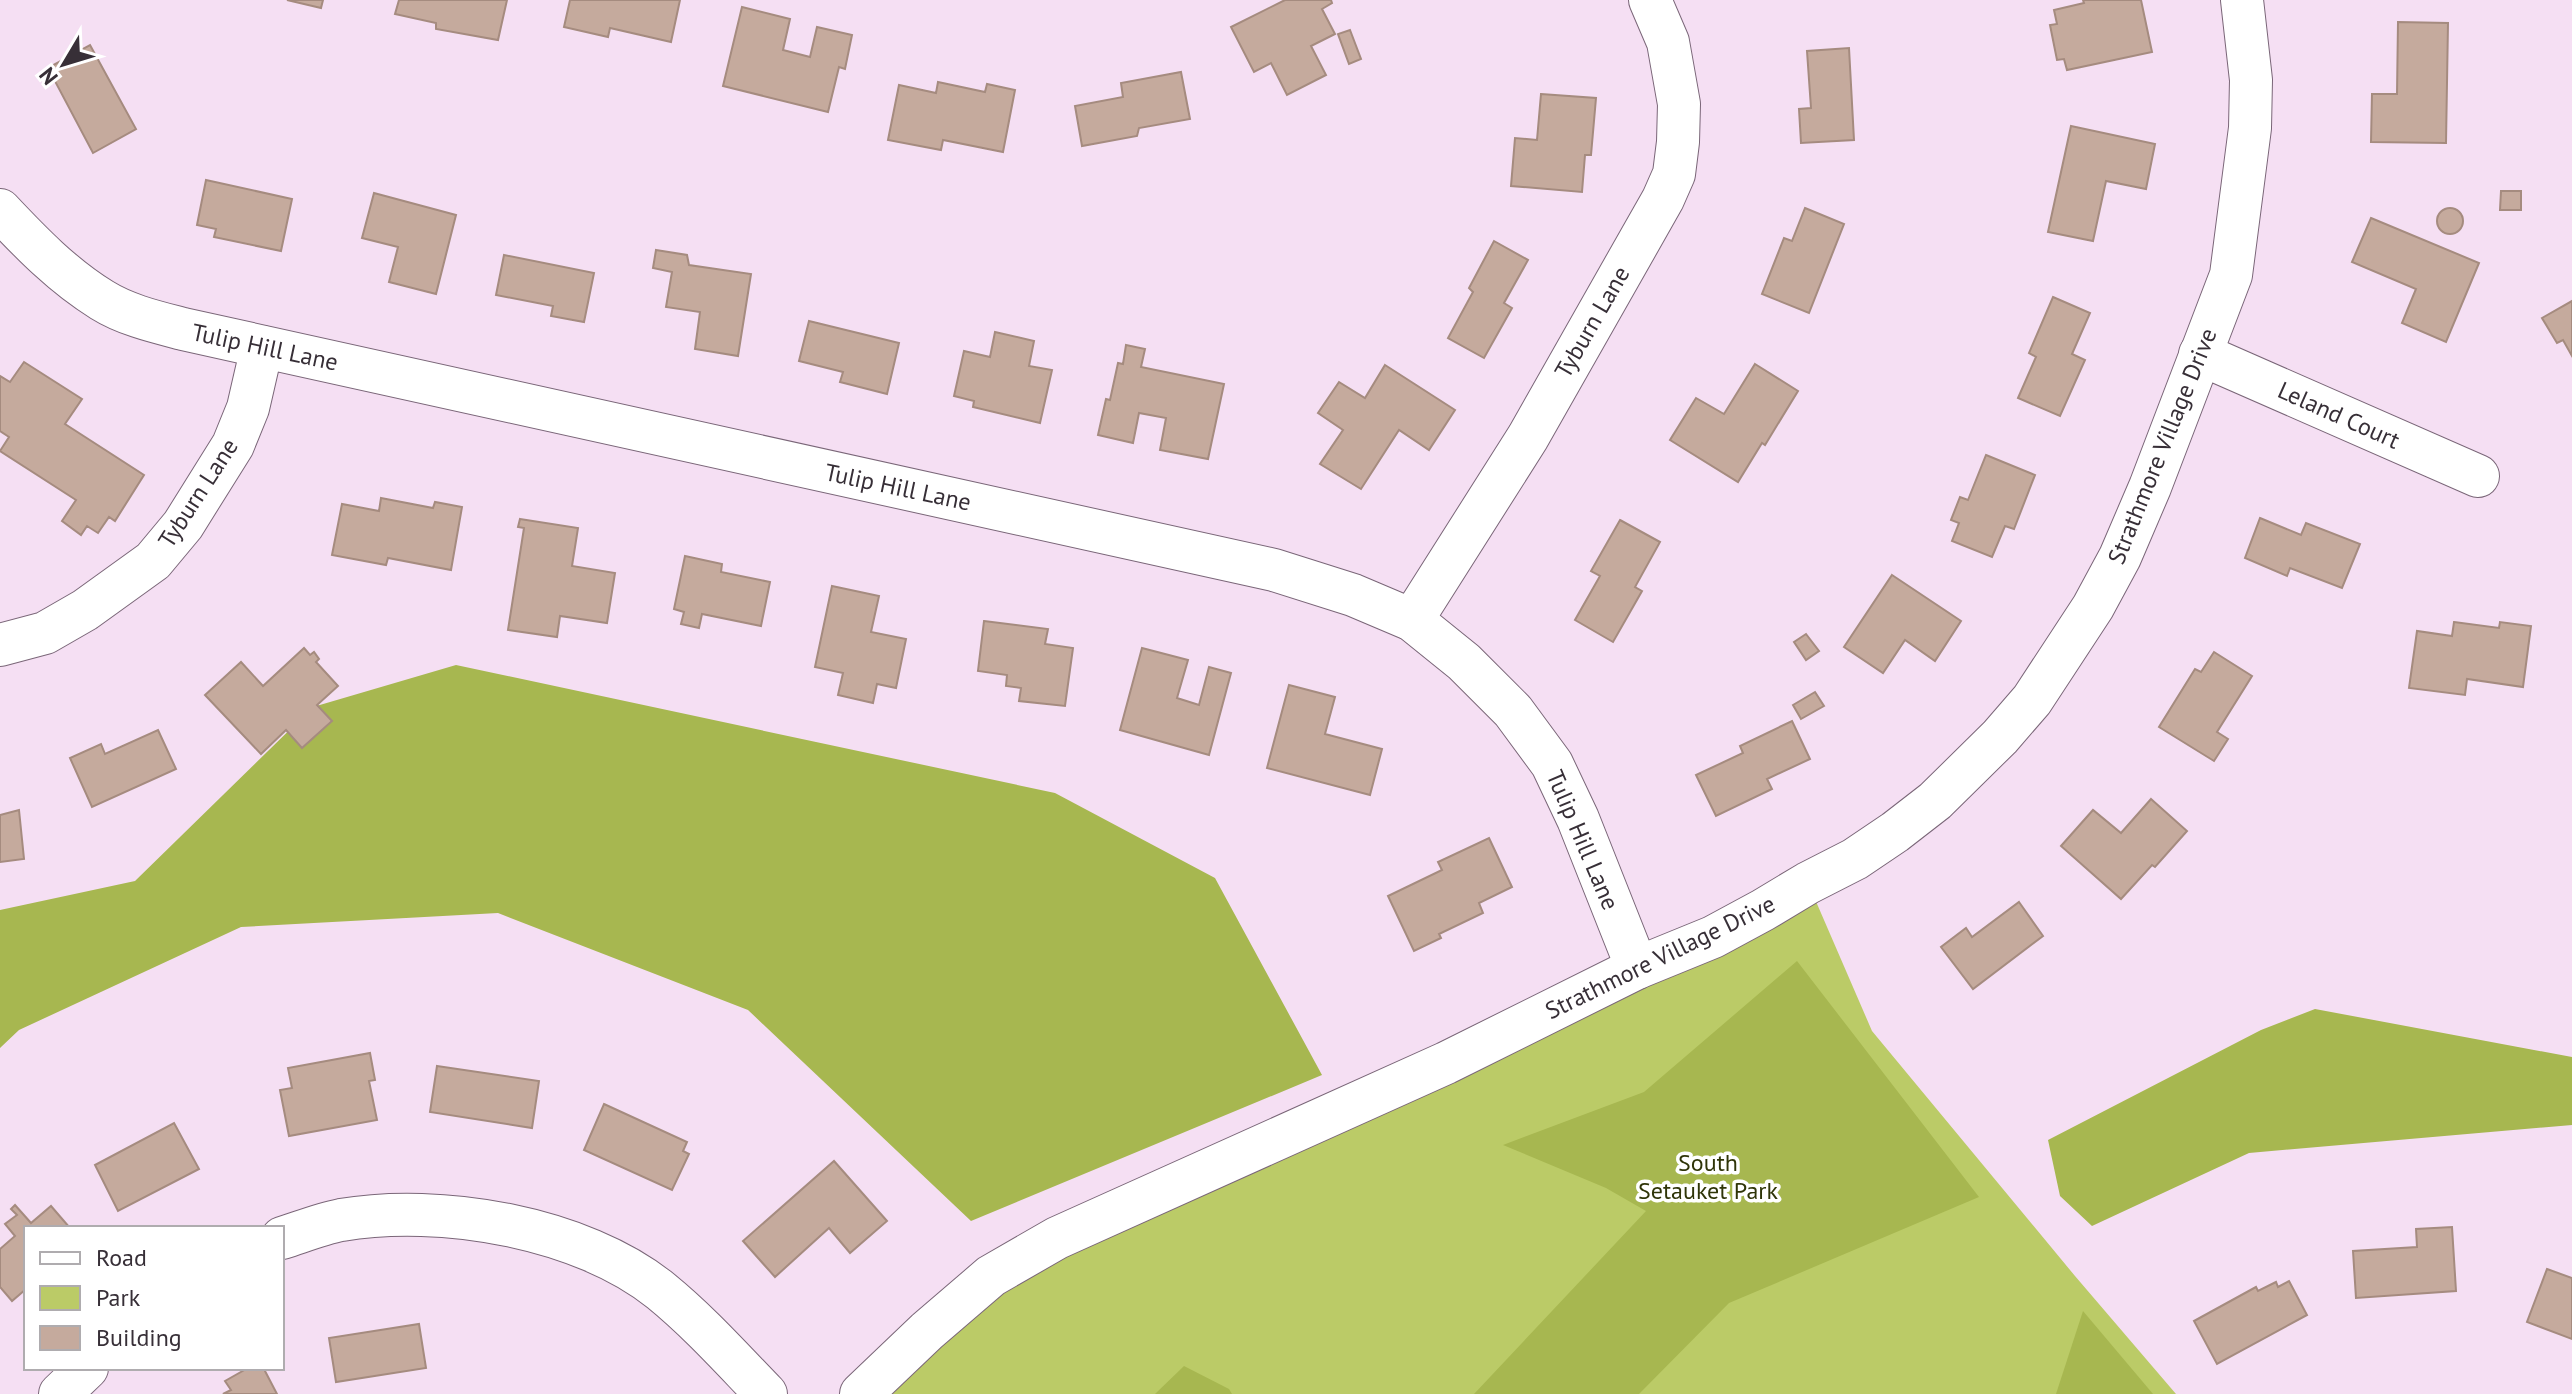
<svg xmlns="http://www.w3.org/2000/svg" width="2572" height="1394" font-family="'PT Sans',sans-serif">
  <rect width="100%" height="100%" fill="#f5dff3"/>
  <polygon fill="#bbcb67" points="1808,883 1872,1031 2075,1276 2176,1394 861,1394 991,1276"/>
  <g fill="#a7b750">
    <polygon points="456,665 1055,793 1215,878 1322,1075 971,1221 748,1010 498,913 241,927 19,1030 0,1048 0,910 135,881 313,707"/>
    <polygon points="1797,961 1979,1197 1729,1303 1639,1394 1474,1394 1646,1211 1606,1188 1503,1145 1644,1092"/>
    <polygon points="2315,1009 2572,1057 2572,1125 2249,1153 2092,1226 2060,1196 2048,1140 2261,1030"/>
    <polygon points="2083,1311 2153,1394 2056,1394"/>
    <polygon points="1184,1366 1229,1389 1232,1394 1155,1394"/>
  </g>
  <g fill="#c5aa9d" stroke="#a58b7f" stroke-width="2">
    <polygon points="287,0 323,0 321,8"/>
    <polygon points="399,0 507,0 498,40 436,29 436,23 395,14"/>
    <polygon points="570,0 680,0 671,42 610,28 608,37 564,27"/>
    <polygon points="1285,0 1331,0 1332,3 1322,9 1335,34 1311,46 1326,75 1287,95 1271,63 1254,72 1231,27"/>
    <polygon points="2083,0 2141,0 2152,52 2067,70 2064,59 2057,60 2050,25 2057,24 2054,10 2084,3"/>
    <polygon points="742,7 790,19 783,50 810,57 817,27 852,35 845,69 839,67 828,112 723,86"/>
    <polygon points="2398,22 2448,23 2446,143 2371,142 2372,94 2397,94"/>
    <polygon points="1350,30 1361,59 1349,64 1338,34"/>
    <polygon points="90,45 136,129 93,153 48,68"/>
    <polygon points="1849,48 1854,140 1801,143 1799,109 1811,108 1807,51"/>
    <polygon points="1181,72 1190,119 1139,128 1137,136 1082,146 1075,106 1123,97 1121,83"/>
    <polygon points="938,82 985,92 987,84 1015,90 1003,152 943,140 941,150 888,140 899,85 936,93"/>
    <polygon points="1541,94 1596,98 1591,155 1585,155 1582,192 1511,186 1515,138 1537,140"/>
    <polygon points="2071,126 2155,144 2146,189 2106,181 2093,241 2048,232"/>
    <polygon points="206,180 292,199 281,251 214,237 216,229 197,225"/>
    <polygon points="2501,191 2521,191 2521,210 2500,210"/>
    <polygon points="374,193 456,215 436,294 389,282 398,247 362,238"/>
    <polygon points="1805,208 1844,224 1809,313 1762,294 1784,238 1792,241"/>
    <circle cx="2450" cy="221" r="13"/>
    <polygon points="2371,218 2479,263 2446,342 2402,323 2416,289 2352,262"/>
    <polygon points="1494,241 1528,260 1504,303 1512,308 1484,358 1448,338 1473,292 1469,288"/>
    <polygon points="656,250 687,255 689,265 751,274 738,356 695,349 700,312 666,307 672,272 653,268"/>
    <polygon points="504,255 594,273 584,322 551,316 553,306 496,295"/>
    <polygon points="2053,297 2090,313 2072,354 2085,360 2060,416 2018,398 2036,357 2029,353"/>
    <polygon points="2572,301 2572,356 2563,340 2557,343 2542,318"/>
    <polygon points="809,321 899,343 887,394 840,382 843,372 799,361"/>
    <polygon points="995,332 1034,341 1029,366 1052,370 1040,423 973,407 974,401 954,396 964,351 990,357"/>
    <polygon points="1126,345 1145,349 1141,367 1224,384 1208,459 1160,450 1166,418 1139,413 1133,443 1098,435 1106,399 1110,400 1118,363 1123,364"/>
    <polygon points="24,362 82,399 65,424 144,475 115,521 109,517 98,533 87,526 81,535 62,521 76,500 0,451 9,437 0,431 0,376 10,382"/>
    <polygon points="1755,364 1798,391 1765,445 1762,443 1738,482 1670,440 1696,398 1724,414"/>
    <polygon points="1385,365 1455,410 1429,450 1399,430 1361,489 1320,464 1343,430 1318,413 1339,382 1365,398"/>
    <polygon points="1986,455 2035,475 2014,529 2005,526 1992,557 1952,541 1959,523 1951,520 1960,497 1968,500"/>
    <polygon points="381,498 433,508 435,502 462,507 451,570 388,558 386,565 332,555 342,504 379,511"/>
    <polygon points="2260,518 2301,535 2306,523 2360,544 2342,588 2290,568 2287,576 2245,558"/>
    <polygon points="520,519 578,528 572,566 615,573 607,623 560,616 557,637 508,630 524,528 518,527"/>
    <polygon points="1620,520 1660,542 1635,587 1642,591 1613,642 1575,620 1600,576 1591,571"/>
    <polygon points="685,556 722,564 721,572 770,582 761,626 702,614 699,628 681,624 684,612 674,609"/>
    <polygon points="1892,575 1961,621 1935,661 1905,640 1883,673 1844,647"/>
    <polygon points="832,586 879,596 871,632 906,639 896,688 877,684 873,703 838,695 843,673 815,667"/>
    <polygon points="984,621 1048,629 1045,644 1073,648 1065,706 1019,701 1021,688 1006,686 1007,675 978,671"/>
    <polygon points="2454,622 2499,628 2500,622 2531,626 2523,687 2467,679 2465,695 2409,688 2417,631 2452,636"/>
    <polygon points="1806,634 1819,651 1806,660 1794,642"/>
    <polygon points="304,648 310,655 314,652 319,659 316,662 338,686 317,705 332,721 302,748 286,730 261,754 205,695 241,662 263,686"/>
    <polygon points="1142,648 1188,660 1177,698 1199,705 1209,667 1231,673 1209,755 1120,730"/>
    <polygon points="2214,652 2252,676 2217,732 2228,739 2214,761 2159,727 2195,669 2201,672"/>
    <polygon points="1289,685 1335,697 1325,734 1382,749 1370,795 1267,768"/>
    <polygon points="1815,692 1824,706 1801,719 1793,705"/>
    <polygon points="1792,721 1810,759 1767,779 1772,789 1716,816 1696,775 1743,753 1740,746"/>
    <polygon points="158,730 176,769 92,807 70,758 101,744 105,754"/>
    <polygon points="2151,799 2187,831 2155,867 2152,865 2121,899 2061,846 2093,810 2121,833"/>
    <polygon points="19,810 24,859 0,862 0,815"/>
    <polygon points="1489,838 1512,887 1479,903 1483,913 1439,934 1441,938 1414,951 1388,896 1442,870 1438,862"/>
    <polygon points="2019,902 2043,936 1973,989 1941,947 1966,928 1972,937"/>
    <polygon points="370,1053 375,1080 369,1081 377,1120 289,1136 280,1090 292,1088 288,1068"/>
    <polygon points="437,1066 539,1081 532,1128 430,1112"/>
    <polygon points="604,1104 687,1142 683,1151 689,1154 672,1190 584,1150"/>
    <polygon points="174,1123 199,1169 118,1211 95,1165"/>
    <polygon points="834,1161 887,1221 850,1253 829,1228 775,1277 743,1241"/>
    <polygon points="15,1205 31,1223 51,1206 70,1228 26,1228 26,1289 12,1301 0,1287 0,1249 15,1236 5,1224 17,1215 11,1209"/>
    <polygon points="2452,1227 2456,1291 2356,1298 2353,1251 2417,1247 2416,1229"/>
    <polygon points="2547,1269 2572,1278 2572,1339 2527,1322"/>
    <polygon points="2289,1281 2307,1315 2217,1364 2194,1321 2256,1287 2258,1291 2276,1282 2278,1287"/>
    <polygon points="419,1324 426,1368 336,1382 329,1338"/>
    <polygon points="248,1368 267,1368 265,1371 277,1394 223,1394 231,1390 225,1381"/>
  </g>
  <g fill="none" stroke-linecap="round" stroke-linejoin="round">
    <g stroke="#7a6678" stroke-width="44">
      <g id="minor">
        <path d="M0,210C31,243 63,276 102,300C126,315 156,322 183,329L1274,570L1353,595L1412,620L1464,662L1513,711L1552,764L1578,819L1637,968"/>
        <polyline points="2200,354 2478,476"/>
        <polyline points="1412,620 1528,437 1663,199 1674,174 1678,142 1679,104 1668,42 1650,0"/>
        <polyline points="0,645 45,633 85,610 153,561 183,525 233,445 248,408 262,347"/>
        <path d="M282,1238C301,1232 321,1224 341,1220C440,1203 582,1227 661,1291C699,1322 732,1359 766,1394"/>
        <polyline points="60,1394 87,1368"/>
        <polyline points="861,1394 927,1331 991,1276 1057,1238 1446,1063 1637,968 1713,937 1763,910 1808,883 1855,859 1895,832 1935,801 2000,737 2032,700 2093,607 2120,557 2150,487 2231,275 2250,128 2251,80 2242,0"/>
      </g>
    </g>
    <use href="#minor" stroke="#fff" stroke-width="42"/>
  </g>
  <g text-anchor="middle" dominant-baseline="central" stroke-width="7" stroke-linejoin="round" paint-order="stroke">
    <g font-size="24" fill="#372f37" stroke="#fff">
      <text transform="translate(1592 322) rotate(-60)">Tyburn Lane</text>
      <text transform="translate(265 347) rotate(12)">Tulip Hill Lane</text>
      <text transform="translate(2339 415) rotate(24)">Leland Court</text>
      <text transform="translate(2162 446) rotate(-68)">Strathmore Village Drive</text>
      <text transform="translate(898 487) rotate(12)">Tulip Hill Lane</text>
      <text transform="translate(198 493) rotate(-57)">Tyburn Lane</text>
      <text transform="translate(1583 840) rotate(67)">Tulip Hill Lane</text>
      <text transform="translate(1660 957) rotate(-26)">Strathmore Village Drive</text>
    </g>
    <g font-size="24" fill="#2f3508" stroke="#fff">
      <text x="1708" y="1162">South<tspan x="1708" dy="28">Setauket Park</tspan></text>
    </g>
  </g>
  <rect x="24" y="1226" width="260" height="144" fill="#ffffff" stroke="#afacaf" stroke-width="2"/>
  <rect x="40" y="1252" width="40" height="12" fill="#ffffff" stroke="#afacaf" stroke-width="2"/>
  <text x="96" y="1266" font-size="24" fill="#372f37">Road</text>
  <rect x="40" y="1286" width="40" height="24" fill="#bbcb67" stroke="#afacaf" stroke-width="2"/>
  <text x="96" y="1306" font-size="24" fill="#372f37">Park</text>
  <rect x="40" y="1326" width="40" height="24" fill="#c5aa9d" stroke="#afacaf" stroke-width="2"/>
  <text x="96" y="1346" font-size="24" fill="#372f37">Building</text>
  <g transform="translate(64 64) rotate(232)" stroke="#ffffff" stroke-width="6" paint-order="stroke">
  <path d="M0-6L14 30L0 20L-14 30Z" fill="#372f37"/>
  <text y="-12" font-size="22" font-weight="bold" text-anchor="middle" fill="#372f37">N</text>
  </g>
</svg>
